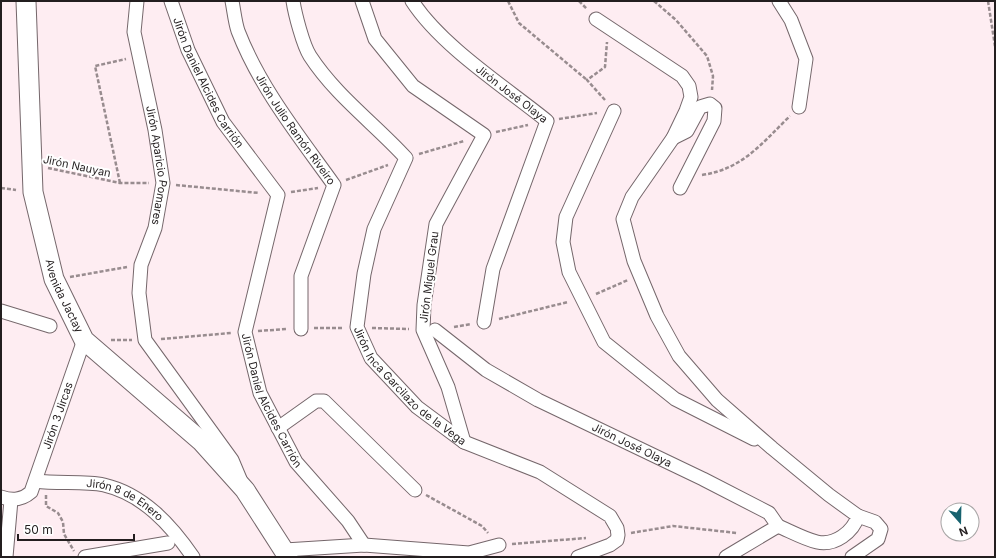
<svg xmlns="http://www.w3.org/2000/svg" width="996" height="558" font-family="Inter,sans-serif">
  <rect width="100%" height="100%" fill="#feedf2"/>
  <g fill="none" stroke-linecap="round" stroke-linejoin="round">
    <g stroke="#75676b" stroke-width="15">
      <g id="street">
        <path id="s1" d="M137,1L134,32L155,130L163,183L155,228L141,265L139,293L145,340L232,460L240,479"/>
        <path id="s2" d="M171,1L188,50L223,122L278,195L245,332L260,393L296,462L348,521L364,545"/>
        <path id="s3" d="M232,1C234,11 235,22 238,31C260,88 299,136 334,185L301,276V329"/>
        <path id="s4" d="M293,1C295,14 303,45 310,56C336,96 375,124 406,158L374,229L364,274L357,327L371,358L417,407L464,442L540,472L610,516L617,528L618,535L617,540L610,545L578,557"/>
        <polyline points="362,1 375,39 413,86 484,135 436,224 424,305 423,330 448,387 464,442"/>
        <path id="s5" d="M412,1C441,46 505,87 547,121L493,269L484,322"/>
        <polyline points="779,1 791,20 806,59 799,107"/>
        <path d="M596,19L682,76L689,86L691,97L686,111L673,138L632,197L623,219L634,261L657,316L679,356L717,400L772,448L829,495L858,516C853,532 835,546 817,542C804,539 790,531 778,526"/>
        <polyline points="614,111 566,217 563,242 569,272 604,342 675,399 754,439"/>
        <polyline points="673,138 687,131 700,107 710,104 715,108 714,121 680,188"/>
        <polyline points="1,311 50,326"/>
        <path id="s6" d="M435,330L486,370L538,400L703,479L769,513L778,526L726,557"/>
        <polyline points="278,428 316,401 324,401 415,490"/>
        <path id="s7" d="M36,481C57,484 84,481 104,485C143,494 171,525 193,557"/>
        <path id="s8" d="M1,497C13,501 22,500 31,492L84,340"/>
        <polyline points="285,550 364,545 469,553 499,545"/>
        <polyline points="6,557 11,500"/>
        <polyline points="85,557 168,543"/>
        <polyline points="852,557 878,539 881,529 875,522 858,516"/>
      </g>
    </g>
    <g stroke="#75676b" stroke-width="21">
      <g id="secondary">
        <path id="s9" d="M26,1L33,192L54,279L84,340L201,441L245,490L288,557"/>
      </g>
    </g>
    <g stroke="#988c8f" stroke-width="2.5" stroke-dasharray="4 2" stroke-linecap="butt">
      <polyline points="508,1 519,23 587,80"/>
      <polyline points="579,1 587,9"/>
      <polyline points="654,1 676,20 707,56 713,76 712,90"/>
      <polyline points="988,1 995,46"/>
      <polyline points="605,100 587,80 605,67 607,42"/>
      <polyline points="559,119 597,113"/>
      <polyline points="496,132 528,125"/>
      <polyline points="419,154 464,141"/>
      <polyline points="48,168 120,183 149,183"/>
      <path d="M702,175C743,169 762,143 790,116"/>
      <polyline points="346,180 388,165"/>
      <polyline points="120,183 95,66 126,59"/>
      <polyline points="176,185 259,193"/>
      <polyline points="1,188 16,190"/>
      <polyline points="291,192 318,188"/>
      <polyline points="70,277 127,267"/>
      <polyline points="596,294 628,280"/>
      <polyline points="499,319 568,302"/>
      <polyline points="454,327 471,324"/>
      <polyline points="314,328 343,328"/>
      <polyline points="372,328 409,329"/>
      <polyline points="258,331 287,329"/>
      <polyline points="161,339 231,333"/>
      <polyline points="111,340 132,340"/>
      <polyline points="46,495 46,506 58,513 63,522 64,534 74,551"/>
      <polyline points="426,495 482,526 488,533"/>
      <polyline points="631,533 673,526 737,533"/>
      <polyline points="512,544 586,538"/>
    </g>
    <use href="#street" stroke="#fff" stroke-width="13"/>
    <use href="#secondary" stroke="#fff" stroke-width="19"/>
  </g>
  <g text-anchor="middle" dominant-baseline="central" stroke-width="4" stroke-linejoin="round" paint-order="stroke">
    <g font-size="11" fill="#231e1f" stroke="#fff">
      <text stroke="none"><textPath href="#s2" startOffset="90">Jirón Daniel Alcides Carrión</textPath></text>
      <text stroke="none"><textPath href="#s5" startOffset="137">Jirón José Olaya</textPath></text>
      <text stroke="none"><textPath href="#s3" startOffset="145">Jirón Julio Ramón Riveiro</textPath></text>
      <text stroke="none"><textPath href="#s1" startOffset="167">Jirón Aparicio Pomares</textPath></text>
      <text transform="translate(77 166) rotate(12)">Jirón Nauyan</text>
      <text transform="translate(429 277) rotate(-83)">Jirón Miguel Grau</text>
      <text stroke="none"><textPath href="#s9" startOffset="300">Avenida Jactay</textPath></text>
      <text stroke="none"><textPath href="#s4" startOffset="456">Jirón Inca Garcilazo de la Vega</textPath></text>
      <text stroke="none"><textPath href="#s2" startOffset="438">Jirón Daniel Alcides Carrión</textPath></text>
      <text stroke="none"><textPath href="#s8" startOffset="113">Jirón 3 Jircas</textPath></text>
      <text stroke="none"><textPath href="#s6" startOffset="229">Jirón José Olaya</textPath></text>
      <text stroke="none"><textPath href="#s7" startOffset="93">Jirón 8 de Enero</textPath></text>
    </g>
  </g>
  <rect width="996" height="558" fill="none" stroke="#231e1f" stroke-width="4"/>
  <g transform="translate(960 522) rotate(160)"><circle r="19" fill="#ffffff" stroke="#a7a5a5"/>
  <path d="M0-3L7 15L0 10L-7 15Z" fill="#17626f"/>
  <text y="-6" font-size="11" font-weight="bold" text-anchor="middle" fill="#231e1f">N</text>
  </g>
  <path d="M18 534v6h116v-6" fill="none" stroke="#231e1f" stroke-width="2"/>
  <text x="24" y="534" font-size="12" fill="#231e1f" stroke="#ffffff" stroke-width="3" paint-order="stroke">50 m</text>
</svg>
